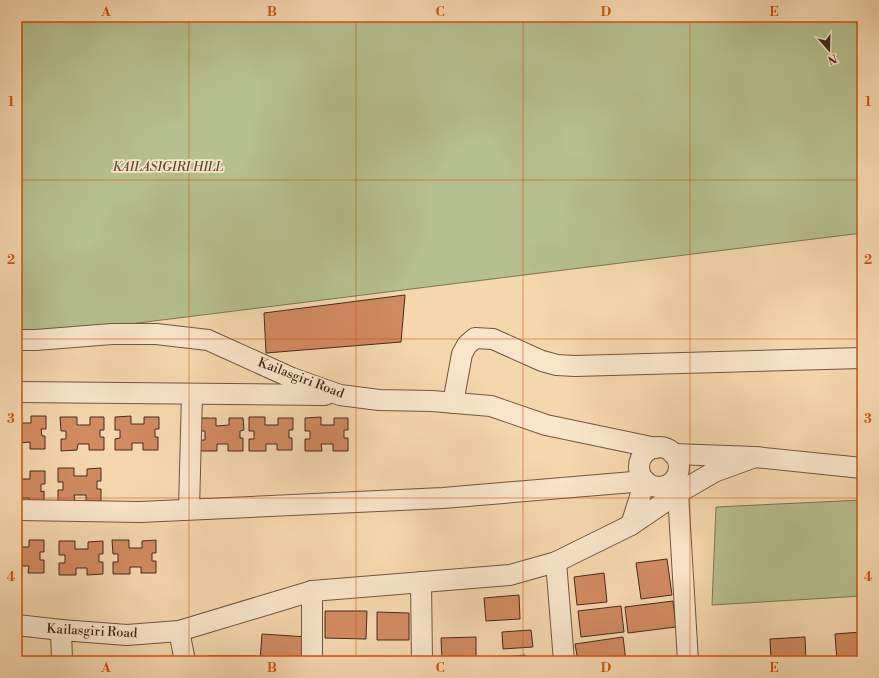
<svg xmlns="http://www.w3.org/2000/svg" width="879" height="678" font-family="'Libre Bodoni',serif">
  <rect width="100%" height="100%" fill="#f5d7ae"/>
  <filter id="stains"><feTurbulence type="fractalNoise" baseFrequency=".005" numOctaves="4"/><feColorMatrix values="0 0 0 0 .2 0 0 0 0 .09 0 0 0 0 .02 0 0 0 .5 -.17"/></filter>
  <radialGradient id="worn" r=".72"><stop offset=".6" stop-color="#630" stop-opacity="0"/><stop offset="1" stop-color="#630" stop-opacity=".3"/></radialGradient>
  <g fill="#b6bf8f" stroke="#7e7556">
    <polygon points="17,17 862,17 862,233 17,338"/>
    <polygon points="862,500 862,596 712,605 716,507"/>
  </g>
  <g fill="#d28a61" stroke="#462b1c">
    <polygon points="405,295 401,342 266,353 264,313"/>
    <polygon points="17,416 18,423 31,423 31,416 46,416 46,429 41,429 42,436 45,436 45,449 30,449 30,442 19,443 19,449 17,449"/>
    <polygon points="131,416 131,424 144,424 144,417 159,417 159,429 155,429 155,437 158,437 158,450 143,450 143,443 132,443 132,450 115,450 115,439 120,438 120,430 115,430 115,417"/>
    <polygon points="60,417 77,417 77,425 90,425 90,417 104,417 104,430 100,430 100,437 104,437 104,450 89,450 89,444 78,444 77,450 61,451 61,439 66,439 66,431 61,431"/>
    <polygon points="249,417 265,417 265,425 278,425 278,418 293,418 293,430 289,430 289,438 292,438 292,450 277,450 277,444 266,444 266,451 249,451 249,439 254,439 254,431 249,431"/>
    <polygon points="321,417 321,425 334,425 334,418 348,418 348,430 344,430 344,438 348,438 348,451 333,451 333,444 321,444 322,451 305,451 305,439 310,439 310,431 305,431 305,418"/>
    <polygon points="200,418 216,418 216,426 229,425 229,418 243,418 244,430 240,431 240,438 243,438 243,451 228,451 228,444 217,444 217,451 200,451 200,440 205,440 205,431 200,431"/>
    <polygon points="58,468 74,468 74,476 87,476 87,469 101,468 101,481 97,481 97,489 101,489 101,501 86,501 86,495 74,495 75,502 58,502 58,490 63,490 63,482 58,482"/>
    <polygon points="30,471 45,471 45,484 41,484 41,492 44,491 44,504 29,504 29,498 18,498 17,504 17,479 30,479"/>
    <polygon points="29,540 44,540 44,552 40,552 40,560 44,560 44,573 28,573 29,566 17,566 17,573 17,547 29,547"/>
    <polygon points="112,540 129,540 129,548 142,548 142,541 156,540 156,553 152,553 152,561 156,561 156,573 141,573 141,567 130,567 130,574 113,574 113,562 118,562 118,554 113,554"/>
    <polygon points="59,541 75,541 75,549 88,549 88,542 103,541 103,554 99,554 99,562 103,562 103,574 87,575 87,568 76,568 76,575 59,575 59,563 65,563 65,555 59,555"/>
    <polygon points="667,559 672,595 641,599 636,563"/>
    <polygon points="604,573 607,602 577,605 574,577"/>
    <polygon points="519,595 520,619 486,621 484,598"/>
    <polygon points="673,601 676,627 628,633 625,607"/>
    <polygon points="621,606 624,632 581,637 578,611"/>
    <polygon points="325,611 367,611 366,639 325,638"/>
    <polygon points="377,612 409,613 409,640 377,640"/>
    <polygon points="531,630 533,647 503,649 502,632"/>
    <polygon points="862,632 862,661 837,661 835,634"/>
    <polygon points="262,634 308,637 308,661 260,661"/>
    <polygon points="476,637 476,661 442,661 441,638"/>
    <polygon points="623,637 626,661 578,661 575,644"/>
    <polygon points="805,637 806,661 771,661 770,639"/>
    <polygon points="525,655 525,661 486,661 486,659"/>
    <polygon points="208,656 256,656 256,661 209,661"/>
  </g>
  <g fill="none" stroke-linecap="round" stroke-linejoin="round">
    <g stroke="#725640" stroke-width="22">
      <g id="minor">
        <polyline points="17,340 36,340 112,334 156,334 208,340 292,378 340,395 379,400 432,401 491,406 546,425 656,448"/>
        <polyline points="17,392 325,395"/>
        <polyline points="453,403 462,354 467,345 475,338 493,339 542,361 557,365 575,366 862,358"/>
        <circle cx="659" cy="467" r="20"/>
        <polyline points="673,454 755,457 862,468"/>
        <polyline points="674,484 678,493 688,661"/>
        <polyline points="189,509 192,394"/>
        <polyline points="17,510 140,512 443,498 645,481"/>
        <polyline points="631,525 645,481"/>
        <polyline points="556,562 564,661"/>
        <polyline points="421,582 422,661"/>
        <polyline points="17,625 61,630 127,635 179,631 312,591 510,575 556,562 631,525 678,493 714,472 755,457"/>
        <polyline points="61,630 62,661"/>
        <polyline points="179,631 185,661"/>
        <polyline points="312,661 312,591"/>
      </g>
    </g>
    <use href="#minor" stroke="#f8e5ca" stroke-width="20"/>
  </g>
  <path fill="none" stroke="#d0520e" stroke-width="1" stroke-opacity="0.55" d="M189,17V661M356,17V661M523,17V661M690,17V661M17,180H862M17,339H862M17,498H862"/>
  <g text-anchor="middle" dominant-baseline="central" stroke-width="3.5" stroke-linejoin="round" paint-order="stroke">
    <g font-size="13" font-style="italic" fill="#5c4933" stroke="#f8e5ca">
      <text x="168" y="167">KAILASIGIRI HILL</text>
    </g>
    <g font-size="13" fill="#462b1c" stroke="#f8e5ca">
      <text transform="translate(301 378) rotate(21)">Kailasgiri Road</text>
      <text transform="translate(92 631) rotate(3)">Kailasgiri Road</text>
    </g>
  </g>
  <rect width="879" height="678" fill="none" stroke="#f5d7ae" stroke-width="44"/>
  <g transform="translate(829 50) rotate(160)" stroke="#f8e5ca" stroke-width="3" paint-order="stroke">
  <path d="M0-3L7 15L0 10L-7 15Z" fill="#462b1c"/>
  <text y="-6" font-size="11" font-weight="bold" text-anchor="middle" fill="#462b1c">N</text>
  </g>
  <rect x="22" y="22" width="835" height="634" fill="none" stroke="#d0520e" stroke-width="1.5"/>
  <g font-size="13" text-anchor="middle" font-weight="bold" fill="#d0520e">
    <text x="106" y="16">A</text>
    <text x="272" y="16">B</text>
    <text x="440" y="16">C</text>
    <text x="606" y="16">D</text>
    <text x="774" y="16">E</text>
    <text x="11" y="106">1</text>
    <text x="868" y="106">1</text>
    <text x="11" y="264">2</text>
    <text x="868" y="264">2</text>
    <text x="11" y="423">3</text>
    <text x="868" y="423">3</text>
    <text x="11" y="581">4</text>
    <text x="868" y="581">4</text>
    <text x="106" y="672">A</text>
    <text x="272" y="672">B</text>
    <text x="440" y="672">C</text>
    <text x="606" y="672">D</text>
    <text x="774" y="672">E</text>
  </g>
  <rect width="100%" height="100%" filter="url(#stains)"/>
  <rect width="100%" height="100%" fill="url(#worn)"/>
</svg>
